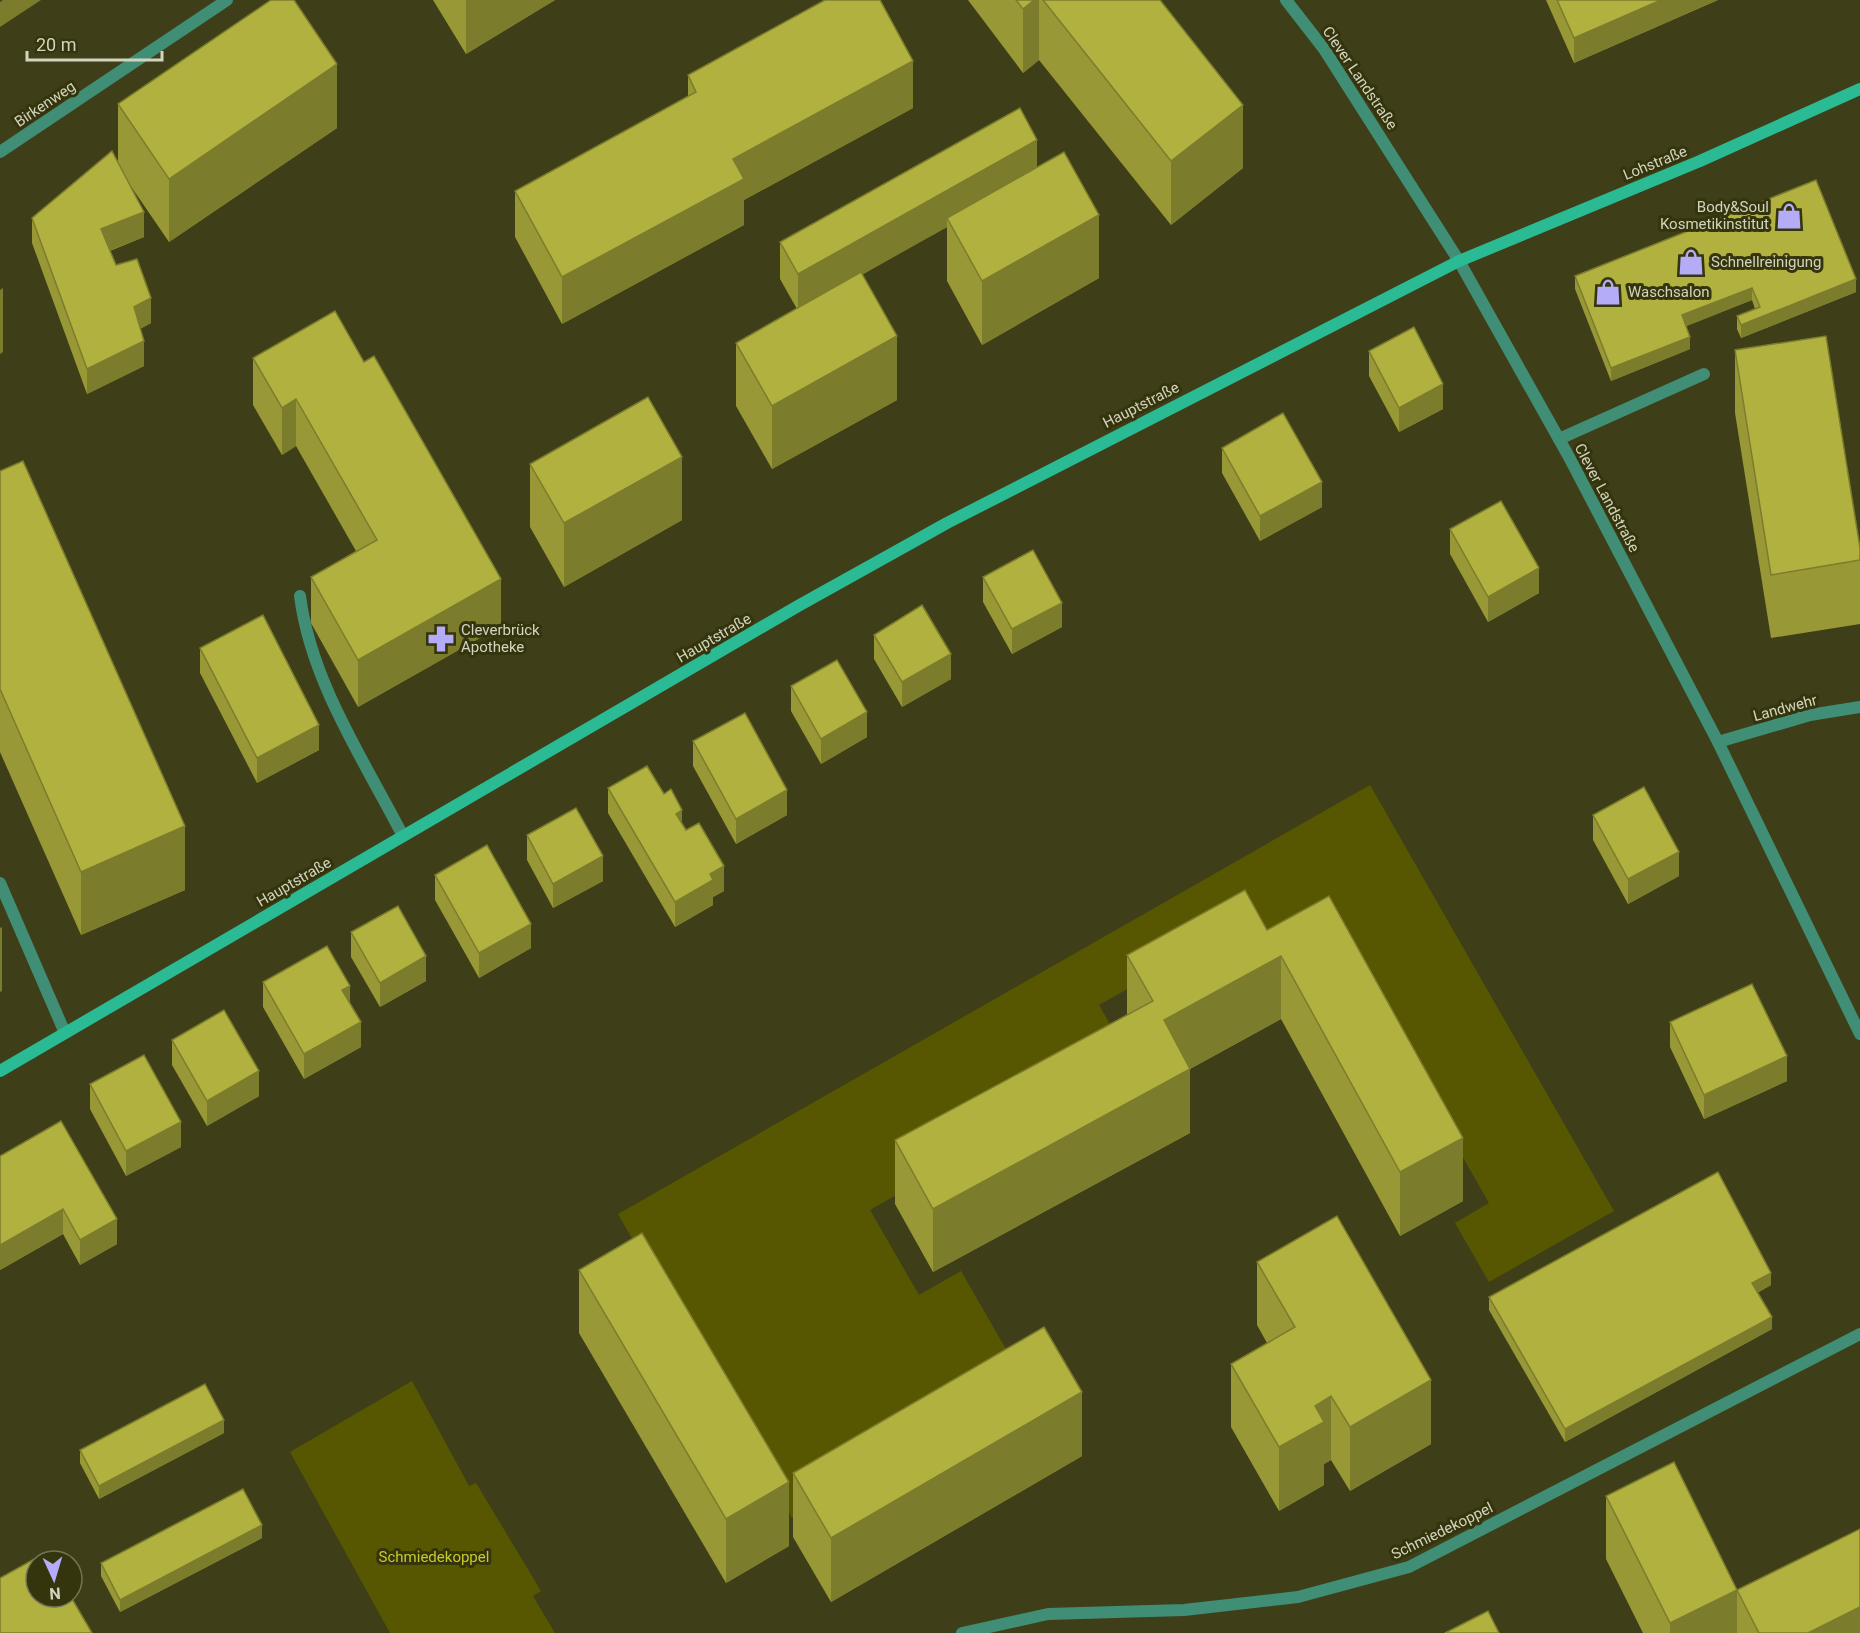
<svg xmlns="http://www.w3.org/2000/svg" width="1860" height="1633" font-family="Roboto,sans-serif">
  <rect width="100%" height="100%" fill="#3e3f18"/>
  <g fill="#585701">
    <polygon points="1370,785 1614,1211 1489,1282 1455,1223 1489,1203 1338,939 1271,977 1241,925 1099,1005 1131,1061 870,1210 919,1295 961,1271 1026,1384 792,1518 618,1214"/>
    <polygon points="412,1381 469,1486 476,1483 541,1591 533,1596 555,1633 390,1633 290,1452"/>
  </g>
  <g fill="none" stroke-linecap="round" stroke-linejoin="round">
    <g stroke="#408e75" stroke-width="12">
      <polyline points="1559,439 1704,374"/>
      <path d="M300,596C311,682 364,760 403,836"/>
      <polyline points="0,883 65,1033"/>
    </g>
    <g stroke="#408e75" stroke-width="12">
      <polyline points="0,152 227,0"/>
      <polyline points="1459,261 1569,457 1718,742 1860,1034"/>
      <polyline points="1718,742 1810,715 1860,707"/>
      <polyline points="962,1633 1048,1614 1184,1610 1298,1597 1409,1567 1860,1334"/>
    </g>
    <polyline stroke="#408e75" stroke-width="12" points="1286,0 1324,49 1459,261"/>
    <polyline stroke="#2bbb94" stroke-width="12" points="0,1071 798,606 947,523 1459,261 1700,161 1860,89"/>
  </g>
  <g fill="#989837">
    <polygon points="433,0 555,0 466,54"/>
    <polygon points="968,0 1160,0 1243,168 1171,225 1039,60 1023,73"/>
    <polygon points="1546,0 1718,0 1574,63"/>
    <polygon points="688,75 913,108 744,200 744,225 562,324 515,237 515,191 688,97"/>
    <polygon points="118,104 337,128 169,242 130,185 144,237 110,251 116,265 151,323 140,329 144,366 87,394 32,243 32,218 118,162"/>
    <polygon points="1037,167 1099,278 982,345 947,281 947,227 862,274 897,400 772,469 736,406 736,343 797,309 780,279 780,242"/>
    <polygon points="1575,276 1856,292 1741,338 1737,329 1737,316 1755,309 1752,300 1686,326 1690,349 1611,381 1575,289"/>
    <polygon points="335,311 501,626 358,707 311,623 311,577 356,551 296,446 282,455 253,405 253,358"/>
    <polygon points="1735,350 1860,560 1860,624 1771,638 1735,413"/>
    <polygon points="1369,351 1443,409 1399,432 1369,376"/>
    <polygon points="1222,448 1322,507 1260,541 1222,473"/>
    <polygon points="530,464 682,520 564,587 530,527"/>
    <polygon points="0,471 185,890 81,935 0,752"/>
    <polygon points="1450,529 1539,593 1488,622 1450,554"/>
    <polygon points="983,577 1062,627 1012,654 983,602"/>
    <polygon points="874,635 951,679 902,707 874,659"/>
    <polygon points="200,648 319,750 257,783 200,673"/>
    <polygon points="791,686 867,737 821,764 791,711"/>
    <polygon points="693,741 787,815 736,844 693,766"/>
    <polygon points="608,788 682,825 724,891 713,897 713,905 675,927 608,813"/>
    <polygon points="1593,815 1679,876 1628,904 1593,840"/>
    <polygon points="527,835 603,881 553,908 527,860"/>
    <polygon points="435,875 531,948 479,978 435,900"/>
    <polygon points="1267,930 1463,1201 1400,1236 1281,1019 1190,1069 1190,1133 933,1272 895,1204 895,1140 1127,1015 1127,955"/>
    <polygon points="351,932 426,981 380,1007 351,957"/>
    <polygon points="263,982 350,1002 361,1047 304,1079 263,1007"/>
    <polygon points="1670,1022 1787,1081 1704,1119 1670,1047"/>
    <polygon points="172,1040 259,1096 207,1126 172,1065"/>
    <polygon points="90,1084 181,1147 126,1176 90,1109"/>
    <polygon points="0,1156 117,1244 80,1265 63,1234 0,1270"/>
    <polygon points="1257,1262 1431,1444 1350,1491 1331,1460 1324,1464 1324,1485 1279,1511 1231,1427 1231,1364 1267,1343 1257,1325"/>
    <polygon points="579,1270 789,1546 726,1583 579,1333"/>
    <polygon points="1771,1285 1757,1293 1772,1329 1565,1442 1489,1310 1489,1297"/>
    <polygon points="224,1433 99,1499 80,1463 80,1450"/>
    <polygon points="1082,1456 831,1602 793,1537 793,1473"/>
    <polygon points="1606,1496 1737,1590 1860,1633 1643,1633 1606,1559"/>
    <polygon points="262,1538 120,1612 101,1576 101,1563"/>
  </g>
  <g fill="#7c7c2d">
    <polygon points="3,0 41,0 0,27 0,2"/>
    <polygon points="466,0 555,0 466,54"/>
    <polygon points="1034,0 1039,0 1039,60 1023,73 1023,9"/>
    <polygon points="1661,0 1718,0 1574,63 1574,38"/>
    <polygon points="913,61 913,108 744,200 744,225 562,324 562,277 733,159"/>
    <polygon points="337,64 337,128 169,242 169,179"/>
    <polygon points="1243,105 1243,168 1171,225 1171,161"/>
    <polygon points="1037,140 1037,176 947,218 947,227 798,311 798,274"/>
    <polygon points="144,212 144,237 101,254 101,229"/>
    <polygon points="1099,215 1099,278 982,345 982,281"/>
    <polygon points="1856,279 1856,292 1741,338 1741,325"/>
    <polygon points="3,288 3,352 0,354 0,290"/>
    <polygon points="1752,288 1752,300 1682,328 1682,315"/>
    <polygon points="151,298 151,323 134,332 134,307"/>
    <polygon points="897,336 897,400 772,469 772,406"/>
    <polygon points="1690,337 1690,349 1611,381 1611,368"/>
    <polygon points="144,341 144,366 87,394 87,369"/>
    <polygon points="1443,384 1443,409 1399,432 1399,408"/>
    <polygon points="296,399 296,446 282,455 282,408"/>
    <polygon points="682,457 682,520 564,587 564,523"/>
    <polygon points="1322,482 1322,507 1260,541 1260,516"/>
    <polygon points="1539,568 1539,593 1488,622 1488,597"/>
    <polygon points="501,579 501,626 358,707 358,660"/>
    <polygon points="1062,603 1062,627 1012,654 1012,629"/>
    <polygon points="951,654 951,679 902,707 902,682"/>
    <polygon points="867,712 867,737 821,764 821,739"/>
    <polygon points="319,725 319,750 257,783 257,758"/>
    <polygon points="787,790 787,815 736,844 736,819"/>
    <polygon points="682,810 682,834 676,814"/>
    <polygon points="185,826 185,890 81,935 81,872"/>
    <polygon points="1679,852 1679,876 1628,904 1628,879"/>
    <polygon points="603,856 603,881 553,908 553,884"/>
    <polygon points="724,866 724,891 713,897 713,905 675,927 675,902 710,874"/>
    <polygon points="531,924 531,948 479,978 479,953"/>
    <polygon points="2,927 2,991 0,992 0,928"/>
    <polygon points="426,956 426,981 380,1007 380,983"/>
    <polygon points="1281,956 1281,1019 1164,1083 1164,1020"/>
    <polygon points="350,986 350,1011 342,990"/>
    <polygon points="361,1022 361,1047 304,1079 304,1054"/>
    <polygon points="1787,1056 1787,1081 1704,1119 1704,1095"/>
    <polygon points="1190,1069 1190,1133 933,1272 933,1209"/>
    <polygon points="259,1071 259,1096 207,1126 207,1101"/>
    <polygon points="181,1122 181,1147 126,1176 126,1151"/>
    <polygon points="1463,1138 1463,1201 1400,1236 1400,1172"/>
    <polygon points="63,1209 63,1234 0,1270 0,1245"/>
    <polygon points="117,1219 117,1244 80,1265 80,1240"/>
    <polygon points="1771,1273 1771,1285 1752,1296 1752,1283"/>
    <polygon points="1772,1317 1772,1329 1565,1442 1565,1429"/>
    <polygon points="1431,1380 1431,1444 1350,1491 1350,1427"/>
    <polygon points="1082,1392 1082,1456 831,1602 831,1538"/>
    <polygon points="1331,1396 1331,1460 1324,1464 1324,1485 1279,1511 1279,1447 1315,1406"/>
    <polygon points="224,1420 224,1433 99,1499 99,1486"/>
    <polygon points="789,1482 789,1546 726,1583 726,1519"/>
    <polygon points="262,1525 262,1538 120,1612 120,1600"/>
    <polygon points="1737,1590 1737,1633 1670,1633 1670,1623"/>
    <polygon points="1860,1607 1860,1633 1808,1633"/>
  </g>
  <g fill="#b1b140" stroke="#7c7c2d" stroke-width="1.5">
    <polygon points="271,0 294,0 337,64 169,179 118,104"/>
    <polygon points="825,0 880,0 913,61 733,159 744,179 562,277 515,191 696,92 688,75"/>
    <polygon points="1016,0 1034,0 1023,9"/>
    <polygon points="1043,0 1160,0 1243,105 1171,161"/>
    <polygon points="1557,0 1661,0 1574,38"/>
    <polygon points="1020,108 1037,140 798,274 780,242"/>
    <polygon points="112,151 144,212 101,229 116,265 137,259 151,298 134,307 144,341 87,369 32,218"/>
    <polygon points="1064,152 1099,215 982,281 947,218"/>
    <polygon points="1816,180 1856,279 1741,325 1737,316 1760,307 1752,288 1682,315 1690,337 1611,368 1575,276"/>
    <polygon points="861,272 897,336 772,406 736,343"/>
    <polygon points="335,311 364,362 374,356 501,579 358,660 311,577 377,540 296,399 282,408 253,358"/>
    <polygon points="1414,327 1443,384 1399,408 1369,351"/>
    <polygon points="1826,336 1860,548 1860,560 1771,575 1735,350"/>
    <polygon points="648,397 682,457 564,523 530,464"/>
    <polygon points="1283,413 1322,482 1260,516 1222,448"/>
    <polygon points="23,461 185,826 81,872 0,689 0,471"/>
    <polygon points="1501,501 1539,568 1488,597 1450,529"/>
    <polygon points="1033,550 1062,603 1012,629 983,577"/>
    <polygon points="922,605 951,654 902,682 874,635"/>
    <polygon points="263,615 319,725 257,758 200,648"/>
    <polygon points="837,660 867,712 821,739 791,686"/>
    <polygon points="745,713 787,790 736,819 693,741"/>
    <polygon points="647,766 664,794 671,789 682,810 676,814 686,830 699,823 724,866 710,874 713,880 675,902 608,788"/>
    <polygon points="1644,787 1679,852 1628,879 1593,815"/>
    <polygon points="576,808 603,856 553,884 527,835"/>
    <polygon points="487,845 531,924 479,953 435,875"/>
    <polygon points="1245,890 1267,930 1329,896 1463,1138 1400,1172 1281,956 1164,1020 1190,1069 933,1209 895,1140 1153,1001 1127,955"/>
    <polygon points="398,906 426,956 380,983 351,932"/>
    <polygon points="327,946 350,986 342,990 361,1022 304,1054 263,982"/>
    <polygon points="1752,984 1787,1056 1704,1095 1670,1022"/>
    <polygon points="224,1010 259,1071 207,1101 172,1040"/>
    <polygon points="144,1055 181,1122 126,1151 90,1084"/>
    <polygon points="61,1121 117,1219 80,1240 63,1209 0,1245 0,1156"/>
    <polygon points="1718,1172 1771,1273 1752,1283 1772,1317 1565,1429 1489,1297"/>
    <polygon points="1337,1216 1431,1380 1350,1427 1331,1396 1315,1406 1324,1422 1279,1447 1231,1364 1295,1327 1257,1262"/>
    <polygon points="642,1233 789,1482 726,1519 579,1270"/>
    <polygon points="1044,1327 1082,1392 831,1538 793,1473"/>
    <polygon points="205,1384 224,1420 99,1486 80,1450"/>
    <polygon points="1674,1462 1737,1590 1860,1529 1860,1607 1808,1633 1759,1633 1737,1590 1670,1623 1606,1496"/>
    <polygon points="243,1489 262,1525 120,1600 101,1563"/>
    <polygon points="45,1553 49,1561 36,1561 36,1597 71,1597 92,1633 0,1633 0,1578"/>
    <polygon points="1488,1611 1499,1633 1445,1633"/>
  </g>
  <defs>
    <g id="shop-bare" transform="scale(2.07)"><path d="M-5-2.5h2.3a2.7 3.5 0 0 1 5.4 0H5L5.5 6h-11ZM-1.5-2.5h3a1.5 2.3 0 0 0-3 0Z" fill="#b5acf8" stroke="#34340d" stroke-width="2.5" paint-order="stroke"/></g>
    <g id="pharmacy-bare" transform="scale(2.07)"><path d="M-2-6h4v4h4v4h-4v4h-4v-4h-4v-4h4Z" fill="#b5acf8" stroke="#34340d" stroke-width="2.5" paint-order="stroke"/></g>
  </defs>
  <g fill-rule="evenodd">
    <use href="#shop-bare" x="1789" y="216"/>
    <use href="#shop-bare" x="1691" y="262"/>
    <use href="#shop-bare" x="1608" y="292"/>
    <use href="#pharmacy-bare" x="441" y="639"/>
  </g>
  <g text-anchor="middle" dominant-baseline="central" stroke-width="6" stroke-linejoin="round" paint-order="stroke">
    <g font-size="15" fill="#d3d4bf" stroke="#34340d">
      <text transform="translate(1360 78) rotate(56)">Clever Landstraße</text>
      <text transform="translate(45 104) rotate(-34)">Birkenweg</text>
      <text transform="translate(1655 163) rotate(-22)">Lohstraße</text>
      <text transform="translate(1141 405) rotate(-27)">Hauptstraße</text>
      <text transform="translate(1607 498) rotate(62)">Clever Landstraße</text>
      <text transform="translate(714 638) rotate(-30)">Hauptstraße</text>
      <text transform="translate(1785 708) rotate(-15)">Landwehr</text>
      <text transform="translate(294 882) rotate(-30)">Hauptstraße</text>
      <text transform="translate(1442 1531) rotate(-26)">Schmiedekoppel</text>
    </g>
    <g font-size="15" fill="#d3d4bf" stroke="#34340d" text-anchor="start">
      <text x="1769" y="207" text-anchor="end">Body&amp;Soul<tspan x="1769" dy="17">Kosmetikinstitut</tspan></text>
      <text x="1711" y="262">Schnellreinigung</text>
      <text x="1628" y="292">Waschsalon</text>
      <text x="461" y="630">Cleverbrück<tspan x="461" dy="17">Apotheke</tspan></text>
    </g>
    <g font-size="15" fill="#c9c92f" stroke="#34340d">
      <text x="434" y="1557">Schmiedekoppel</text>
    </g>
  </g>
  <g transform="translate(54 1579) rotate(176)"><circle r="28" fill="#34340d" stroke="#747454" stroke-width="1.5"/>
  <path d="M0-4.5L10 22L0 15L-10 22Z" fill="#b5acf8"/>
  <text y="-9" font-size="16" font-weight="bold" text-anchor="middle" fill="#d3d4bf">N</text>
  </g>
  <path d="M27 51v9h135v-9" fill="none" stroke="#d3d4bf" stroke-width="3"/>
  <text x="36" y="51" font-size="18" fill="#d3d4bf" stroke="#34340d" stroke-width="4.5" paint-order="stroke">20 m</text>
</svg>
